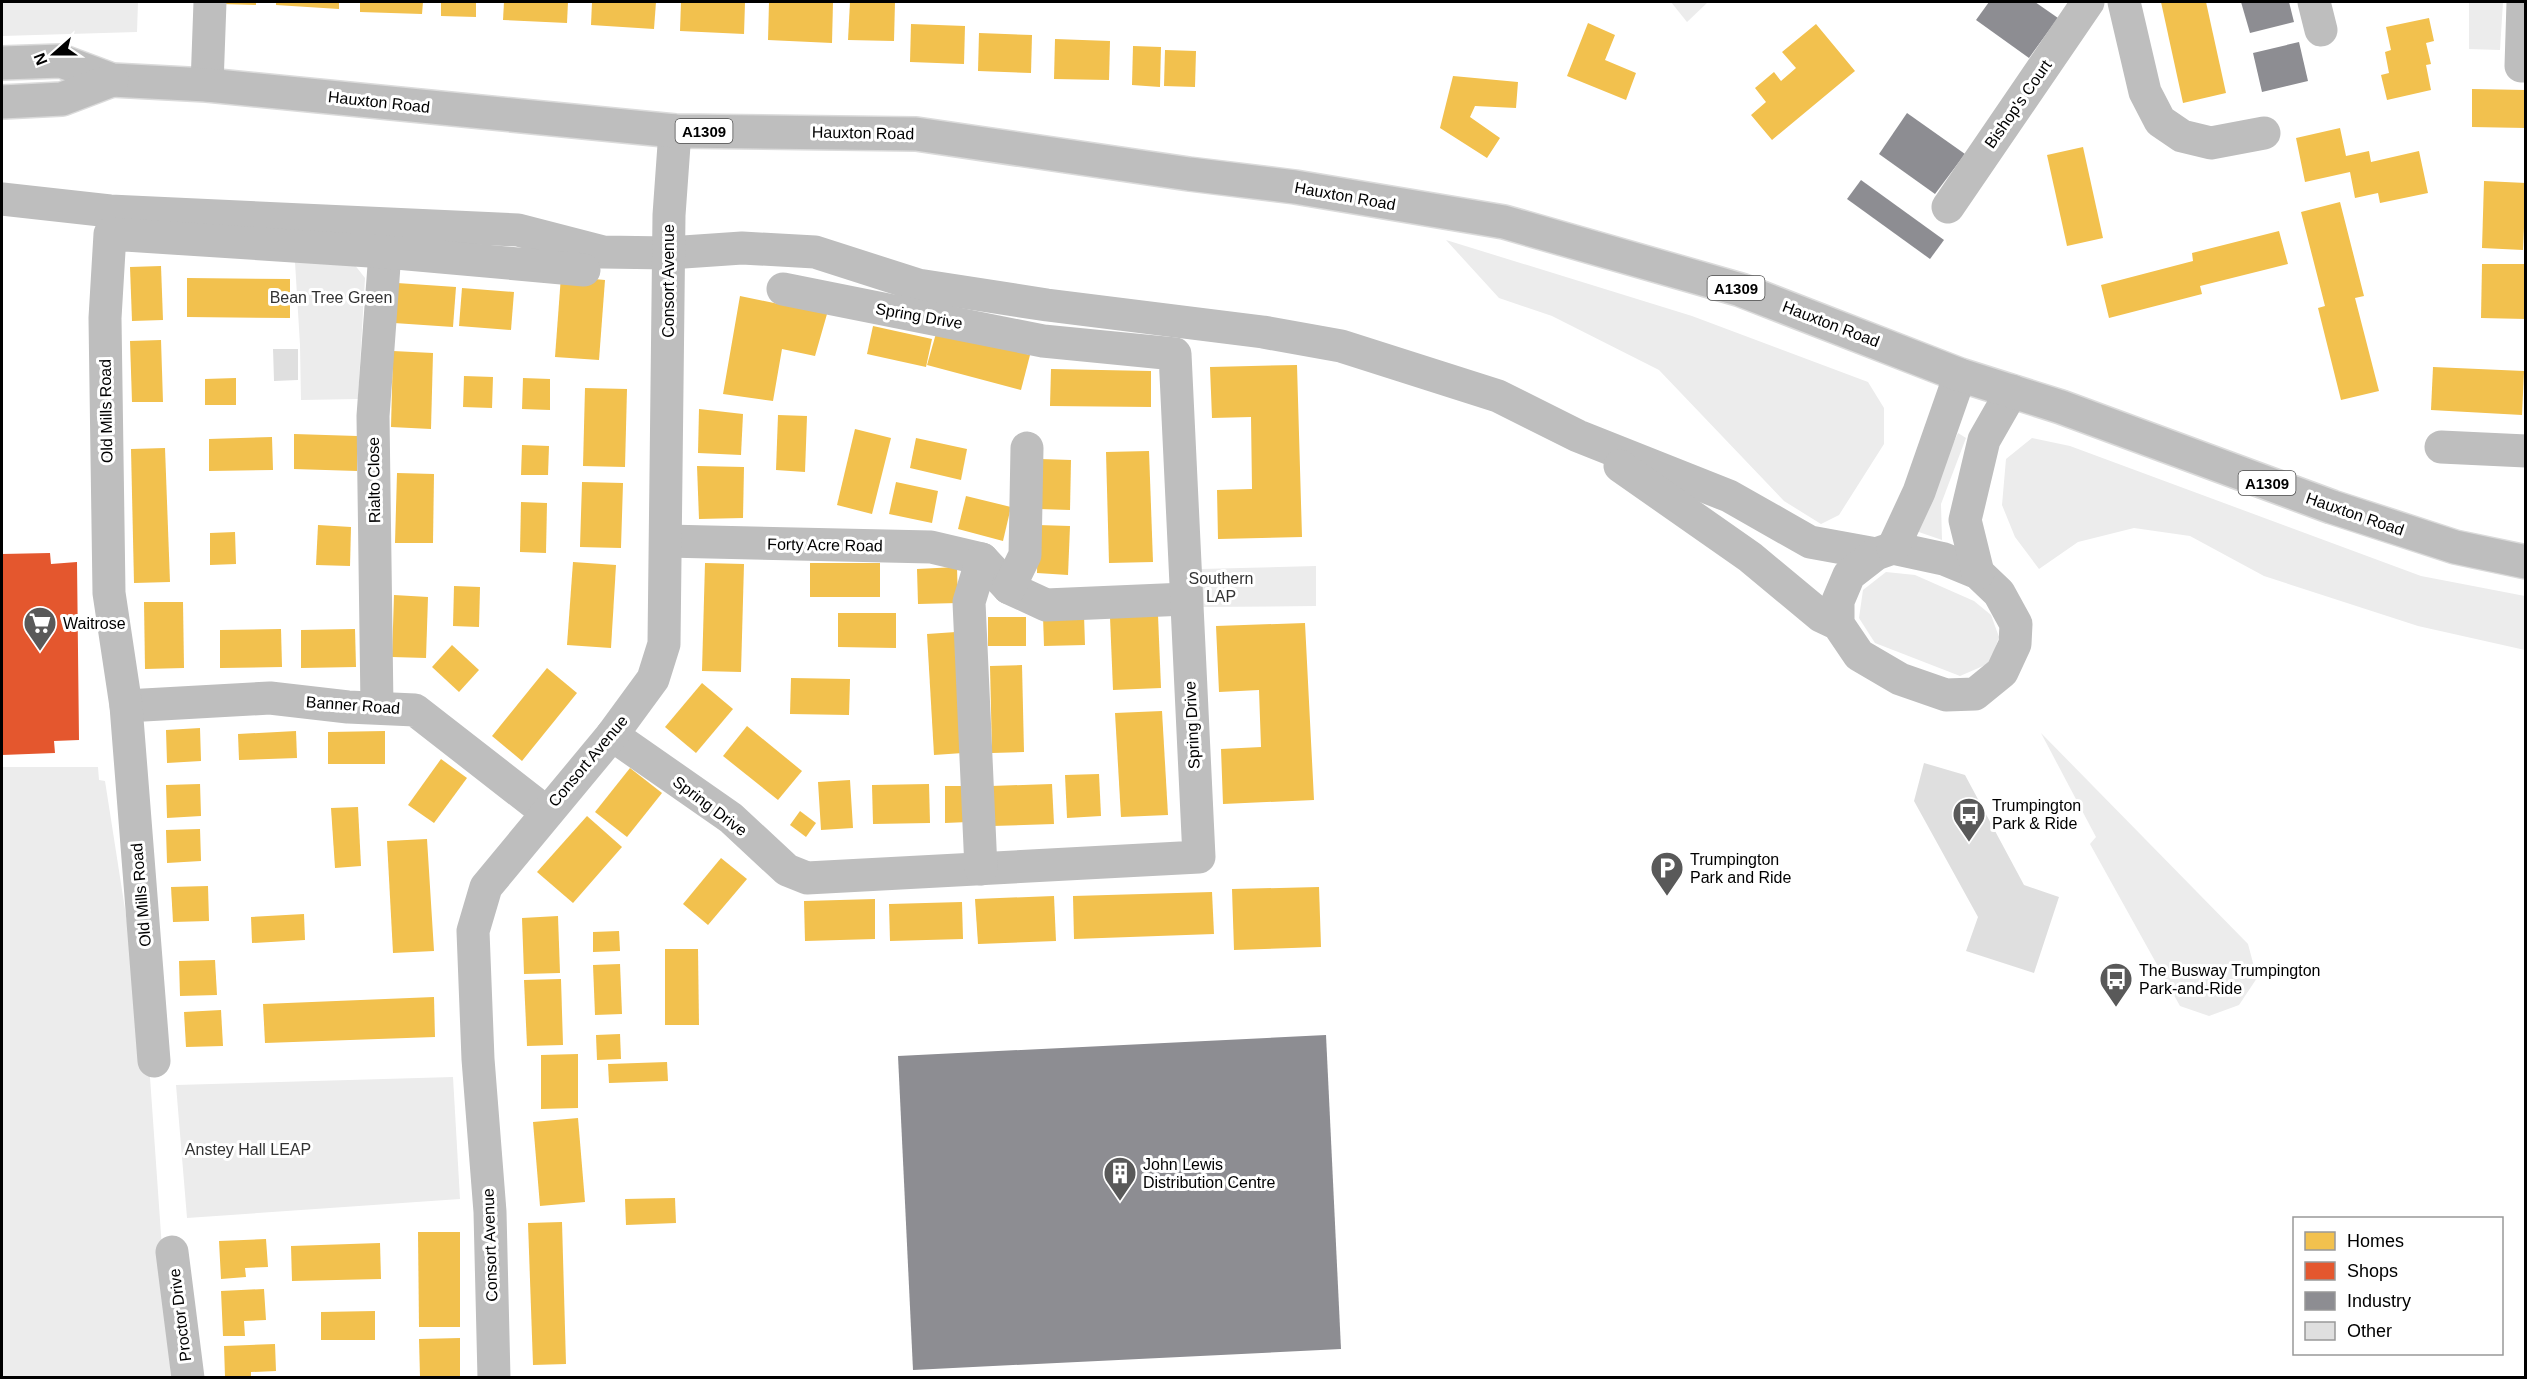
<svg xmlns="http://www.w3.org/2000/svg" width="2527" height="1379" font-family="Helvetica,sans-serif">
  <rect width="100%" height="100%" fill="#fff"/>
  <g fill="#ececec">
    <polygon points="2,2 138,2 137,32 2,36"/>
    <polygon points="1671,2 1708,2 1687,22"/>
    <polygon points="2469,2 2503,2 2500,50 2469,49"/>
    <polygon points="1446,240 1692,316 1868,382 1884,408 1884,444 1839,515 1821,524 1784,501 1659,370 1552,316 1499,298"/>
    <polygon points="295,262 354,264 365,278 358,399 301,400 300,345"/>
    <polygon points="1958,433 1966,438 1941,504 1942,540 1913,530"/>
    <polygon points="2032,438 2070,446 2421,576 2525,596 2525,650 2418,626 2264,576 2190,536 2134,528 2078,542 2039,569 2015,537 2002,505 2006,459"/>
    <polygon points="1316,566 1316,606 1203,607 1200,569"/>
    <polygon points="1886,572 1915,575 1974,601 1991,615 1999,637 1990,663 1960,676 1875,643 1859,618 1863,590"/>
    <polygon points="2041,733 2248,944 2257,978 2239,1005 2209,1016 2180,1006 2090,844 2096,837"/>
    <polygon points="2,767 98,767 99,780 105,781 149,1063 171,1377 2,1377"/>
    <polygon points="453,1077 460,1199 187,1218 176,1085"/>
  </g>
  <g fill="#f2c14e">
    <polygon points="220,2 256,2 256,5 220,4"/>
    <polygon points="276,2 339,2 339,9 276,5"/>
    <polygon points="360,2 423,2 422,14 360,12"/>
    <polygon points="441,2 476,2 476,17 441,16"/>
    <polygon points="504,2 568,2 567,23 503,20"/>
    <polygon points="592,2 656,2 654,29 591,25"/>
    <polygon points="681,2 745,2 744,34 680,31"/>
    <polygon points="769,2 833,2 832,43 768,40"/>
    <polygon points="850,2 895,2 894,41 848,40"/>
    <polygon points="2161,2 2206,2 2226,93 2183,103"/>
    <polygon points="2429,18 2434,41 2426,43 2431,64 2426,65 2431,90 2387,100 2381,75 2389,73 2385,52 2391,50 2386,27"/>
    <polygon points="1588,23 1615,35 1605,60 1636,73 1626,100 1567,76"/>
    <polygon points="911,24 965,26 964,64 910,62"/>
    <polygon points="1816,24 1855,71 1772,140 1751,115 1766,102 1755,88 1774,72 1781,81 1796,68 1782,52"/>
    <polygon points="979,33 1032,35 1031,73 978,71"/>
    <polygon points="1055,39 1110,41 1109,80 1054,79"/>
    <polygon points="1133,46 1161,47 1160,87 1132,85"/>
    <polygon points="1165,50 1196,51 1195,87 1164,86"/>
    <polygon points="1453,76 1518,82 1516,108 1475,106 1470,117 1500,138 1487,158 1440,128"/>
    <polygon points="2472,89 2526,90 2526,128 2472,127"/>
    <polygon points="2340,128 2346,156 2369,151 2371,162 2419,151 2428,193 2380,203 2378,193 2355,198 2350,172 2305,182 2296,138"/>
    <polygon points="2083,147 2103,238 2067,246 2047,155"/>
    <polygon points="2484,181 2526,183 2523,250 2482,248"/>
    <polygon points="2340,202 2364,296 2355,298 2379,391 2341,400 2318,308 2325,306 2301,212"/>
    <polygon points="2279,231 2288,264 2200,286 2202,294 2109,318 2101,285 2193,261 2192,253"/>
    <polygon points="2482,264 2526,264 2526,319 2481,318"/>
    <polygon points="161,266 163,320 132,321 130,267"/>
    <polygon points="561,276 605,280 599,360 555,357"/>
    <polygon points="187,278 290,279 290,318 187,317"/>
    <polygon points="397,283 456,287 453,327 394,323"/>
    <polygon points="462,288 514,292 511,330 459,326"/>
    <polygon points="740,296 827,314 815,356 782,349 773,401 723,394"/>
    <polygon points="873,326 932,339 926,367 867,354"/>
    <polygon points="937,330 1030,355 1021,390 927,365"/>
    <polygon points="161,340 163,402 132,402 130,341"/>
    <polygon points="393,351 433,353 431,429 391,427"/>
    <polygon points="1297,365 1302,537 1218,539 1217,490 1252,489 1251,417 1212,418 1210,367"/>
    <polygon points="2433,367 2524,371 2522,415 2431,410"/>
    <polygon points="1051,369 1151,371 1151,407 1050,406"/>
    <polygon points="464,376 493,377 492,408 463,407"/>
    <polygon points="236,378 236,405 205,405 205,379"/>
    <polygon points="523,378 550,379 550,410 522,409"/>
    <polygon points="585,388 627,389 625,467 583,466"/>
    <polygon points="699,409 743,414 741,455 698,453"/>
    <polygon points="778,415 807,416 805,472 776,470"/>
    <polygon points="855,429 891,438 872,514 837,505"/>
    <polygon points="294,434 357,436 357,471 294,469"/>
    <polygon points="272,437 273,470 209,471 209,439"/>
    <polygon points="916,438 967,449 961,480 910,468"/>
    <polygon points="522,445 549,446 548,475 521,475"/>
    <polygon points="165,448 170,582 134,583 131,449"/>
    <polygon points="1149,451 1153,562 1109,563 1106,452"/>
    <polygon points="1040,459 1071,460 1070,510 1039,509"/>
    <polygon points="697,466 744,467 743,518 699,519"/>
    <polygon points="397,473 434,474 433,543 395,543"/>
    <polygon points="582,482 623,483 621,548 580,547"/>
    <polygon points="896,482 938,491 932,523 889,514"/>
    <polygon points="966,496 1011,507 1003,541 958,529"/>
    <polygon points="521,502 547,503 546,553 520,552"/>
    <polygon points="318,525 351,527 350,566 316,565"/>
    <polygon points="1038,525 1070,526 1068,575 1037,573"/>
    <polygon points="235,532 236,564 210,565 210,533"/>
    <polygon points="573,562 616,565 611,648 567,645"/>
    <polygon points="705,563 744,564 741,672 702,671"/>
    <rect x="810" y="563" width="70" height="34"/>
    <polygon points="957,567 958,603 918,604 917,569"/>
    <polygon points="454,586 480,587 479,627 453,626"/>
    <polygon points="394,595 428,597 426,658 392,657"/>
    <polygon points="144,602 183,602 184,668 145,669"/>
    <polygon points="838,613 896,613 896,648 838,647"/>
    <polygon points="1084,615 1085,645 1044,646 1043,616"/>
    <polygon points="1158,615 1161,688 1113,690 1110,617"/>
    <rect x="988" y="617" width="38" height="29"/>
    <polygon points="1305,623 1314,800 1223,804 1221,749 1261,747 1259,690 1219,692 1216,626"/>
    <polygon points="281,629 282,667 220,668 220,630"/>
    <polygon points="355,629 356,667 301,668 301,630"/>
    <polygon points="956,632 963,753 934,755 927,634"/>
    <polygon points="452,645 479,670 459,692 432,667"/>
    <polygon points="1022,665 1024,752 992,753 990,666"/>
    <polygon points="547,668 577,693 522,761 492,736"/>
    <polygon points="791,678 850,679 849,715 790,714"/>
    <polygon points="702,683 733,709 696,753 665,727"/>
    <polygon points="1162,711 1168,815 1121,817 1115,713"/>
    <polygon points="747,726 802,771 778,800 723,756"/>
    <polygon points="200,728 201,761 167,763 166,730"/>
    <polygon points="296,731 297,758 239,760 238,734"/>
    <polygon points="385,731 385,764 328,764 328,732"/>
    <polygon points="441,759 467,778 434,823 408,805"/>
    <polygon points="630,768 662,793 627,837 595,812"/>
    <polygon points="1099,774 1101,816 1067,818 1065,775"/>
    <polygon points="850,780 853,828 821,830 818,782"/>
    <polygon points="200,784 201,816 167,818 166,785"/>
    <polygon points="929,784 930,823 873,824 872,785"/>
    <polygon points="1052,784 1054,824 992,826 991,786"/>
    <polygon points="945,786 967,786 968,822 945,823"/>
    <polygon points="358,807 361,866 335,868 331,808"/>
    <polygon points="800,811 816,823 806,837 790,825"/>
    <polygon points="587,816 622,847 573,903 537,872"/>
    <polygon points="200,829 201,861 167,863 166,830"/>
    <polygon points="427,839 434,951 393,953 387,841"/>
    <polygon points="721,858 747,879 708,925 683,904"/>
    <polygon points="208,886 209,921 173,922 171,887"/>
    <polygon points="1319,887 1321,947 1234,950 1232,889"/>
    <polygon points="1212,892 1214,934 1074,939 1073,896"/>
    <polygon points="1054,896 1056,941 978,944 975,899"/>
    <polygon points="875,899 875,939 805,941 804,901"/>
    <polygon points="962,902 963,939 890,941 889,904"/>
    <polygon points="304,914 305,940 252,943 251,917"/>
    <polygon points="558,916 560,973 524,974 522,918"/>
    <polygon points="619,931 620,951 593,952 593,932"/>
    <polygon points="665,949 698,949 699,1025 665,1025"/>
    <polygon points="215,960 217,995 180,996 179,961"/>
    <polygon points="620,964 622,1014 595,1015 593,965"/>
    <polygon points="561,979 563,1045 527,1046 524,980"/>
    <polygon points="434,997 435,1037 265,1043 263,1004"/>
    <polygon points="221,1010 223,1046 186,1047 184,1012"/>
    <polygon points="620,1034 621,1059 597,1060 596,1035"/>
    <polygon points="578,1054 578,1108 541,1109 541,1055"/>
    <polygon points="667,1062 668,1081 609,1083 608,1064"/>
    <polygon points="578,1118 585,1202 540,1206 533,1122"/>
    <polygon points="675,1198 676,1223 626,1225 625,1199"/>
    <polygon points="562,1222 566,1364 533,1365 528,1223"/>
    <polygon points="418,1232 460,1232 460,1327 419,1327"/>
    <polygon points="266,1239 268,1267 245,1268 246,1277 221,1279 219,1241"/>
    <polygon points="380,1243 381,1279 292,1281 291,1246"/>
    <polygon points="264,1289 266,1320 244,1321 245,1336 223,1336 221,1291"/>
    <polygon points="375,1311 375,1340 321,1340 321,1312"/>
    <polygon points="460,1338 460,1377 420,1377 419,1339"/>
    <polygon points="275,1344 276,1371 251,1372 251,1377 225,1377 224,1346"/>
  </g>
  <polygon fill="#e4572e" points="50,553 51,564 77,562 79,740 54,741 55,753 2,755 2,554"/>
  <g fill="#8d8d92">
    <polygon points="1989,2 2035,2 2058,18 2029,58 1976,20"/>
    <polygon points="2241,2 2289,2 2294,22 2250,33"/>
    <polygon points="2299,42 2308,81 2262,92 2253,53"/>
    <polygon points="1907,113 1965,154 1935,194 1879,154"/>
    <polygon points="1861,180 1944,240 1930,259 1847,199"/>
    <polygon points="1326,1035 1341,1349 913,1370 898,1056"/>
  </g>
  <g fill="#dfdfdf">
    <polygon points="273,349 298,349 298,380 274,381"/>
    <polygon points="1924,763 1965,775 2024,885 2059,897 2034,973 1966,951 1978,917 1914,801"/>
  </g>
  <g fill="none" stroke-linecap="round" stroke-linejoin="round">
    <g stroke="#dbdbdb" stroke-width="36">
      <g id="primary">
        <polyline points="2,63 61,61 112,80 207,85 675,131 916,134 1189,174 1295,187 1504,222 1741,290 1960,375 2061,407 2332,507 2455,547 2526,562"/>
        <polyline points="2,102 62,99 112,80"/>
      </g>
    </g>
    <g stroke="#bebebe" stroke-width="33">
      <polyline points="2124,2 2145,92 2160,121 2182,136 2211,143 2264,133"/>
      <polyline points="2314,2 2321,30"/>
      <polyline points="2523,2 2521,66 2526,66"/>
      <polyline points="207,85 210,2"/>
      <polyline points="2,199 110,211 518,230 603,252 669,253 742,248 815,252 918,285 1047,305 1263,332 1341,346 1498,396 1578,436 1729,496 1810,542 1876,554"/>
      <polyline points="1948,207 2088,2"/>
      <polyline points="2441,447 2526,451"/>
      <polyline points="1620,466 1750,557 1821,616 1838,624 1859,655 1900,679 1946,695 1975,694 2002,672 2015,644 2016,624 1999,593 1978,573 1944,559 1893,548 1876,554 1849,575 1838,601 1838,624"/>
      <polyline points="666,541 931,547 982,559 1009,588 1046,605 1186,599"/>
      <polyline points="1893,548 1919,492 1960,375"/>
      <polyline points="1978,573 1965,520 1984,440 2012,391"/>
      <polyline points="1009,588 1025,555 1027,448"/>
      <polyline points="126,706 270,698 348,707 415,710 546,812"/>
      <polyline points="377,707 373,416 385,252"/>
      <polyline points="612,735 731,818 787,870 807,878 1199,857 1175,354 1043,341 783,289"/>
      <polyline points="981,869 969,602 982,559"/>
      <polyline points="154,1061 126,706 109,593 105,318 110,234 385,252 584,270"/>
      <polyline points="172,1252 188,1378"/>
      <polyline points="494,1378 490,1212 478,1059 473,931 486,887 612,735 653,679 664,644 669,215 675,131"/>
    </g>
    <use href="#primary" stroke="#bebebe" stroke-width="33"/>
  </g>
  <defs>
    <g id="supermarket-pin" transform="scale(1.725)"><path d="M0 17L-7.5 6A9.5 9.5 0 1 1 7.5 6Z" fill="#595959" stroke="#fff"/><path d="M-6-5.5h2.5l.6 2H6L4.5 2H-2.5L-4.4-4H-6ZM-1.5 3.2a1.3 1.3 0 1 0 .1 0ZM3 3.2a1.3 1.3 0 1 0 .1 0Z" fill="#fff"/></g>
    <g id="bus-pin" transform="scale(1.725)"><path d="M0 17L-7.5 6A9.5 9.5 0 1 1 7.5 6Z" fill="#595959" stroke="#fff"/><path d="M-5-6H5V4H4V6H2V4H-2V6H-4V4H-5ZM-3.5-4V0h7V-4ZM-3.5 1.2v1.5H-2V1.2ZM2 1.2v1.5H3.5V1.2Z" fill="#fff"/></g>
    <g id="parking-pin" transform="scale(1.725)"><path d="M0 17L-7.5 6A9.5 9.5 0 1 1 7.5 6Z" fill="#595959" stroke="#fff"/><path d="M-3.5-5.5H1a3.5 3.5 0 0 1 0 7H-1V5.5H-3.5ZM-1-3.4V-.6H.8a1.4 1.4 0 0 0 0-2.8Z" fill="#fff"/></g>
    <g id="building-pin" transform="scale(1.725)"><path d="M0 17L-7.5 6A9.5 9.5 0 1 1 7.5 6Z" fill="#595959" stroke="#fff"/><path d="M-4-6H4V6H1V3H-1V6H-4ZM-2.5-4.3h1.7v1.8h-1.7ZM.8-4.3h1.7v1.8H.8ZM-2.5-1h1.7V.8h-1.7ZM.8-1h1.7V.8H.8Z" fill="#fff"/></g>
  </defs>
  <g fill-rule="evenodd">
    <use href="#supermarket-pin" x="40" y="623"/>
    <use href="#bus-pin" x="1969" y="814"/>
    <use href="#parking-pin" x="1667" y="868"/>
    <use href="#bus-pin" x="2116" y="979"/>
    <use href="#building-pin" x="1120" y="1173"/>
  </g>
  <g text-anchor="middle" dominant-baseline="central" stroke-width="6" stroke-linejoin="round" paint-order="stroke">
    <g fill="#fff" stroke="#4c4c4c" stroke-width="1.5">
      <rect x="675.5" y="119" width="57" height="24" rx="4.5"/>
      <rect x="1707.5" y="276" width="57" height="24" rx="4.5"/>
      <rect x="2238.5" y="471" width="57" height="24" rx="4.5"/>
    </g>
    <g font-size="15" font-weight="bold" fill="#000">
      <text x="704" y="131">A1309</text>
      <text x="1736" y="288">A1309</text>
      <text x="2267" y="483">A1309</text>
    </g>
    <g font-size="16" fill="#000" stroke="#fff">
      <text transform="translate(379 102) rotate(6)">Hauxton Road</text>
      <text transform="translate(2018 104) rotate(-55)">Bishop's Court</text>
      <text transform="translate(863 133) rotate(1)">Hauxton Road</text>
      <text transform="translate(1345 196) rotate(10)">Hauxton Road</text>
      <text transform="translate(668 281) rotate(-90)">Consort Avenue</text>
      <text transform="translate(919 316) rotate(10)">Spring Drive</text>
      <text transform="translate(1831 324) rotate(21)">Hauxton Road</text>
      <text transform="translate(106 411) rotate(-91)">Old Mills Road</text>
      <text transform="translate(374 480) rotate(-91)">Rialto Close</text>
      <text transform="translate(2355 514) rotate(19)">Hauxton Road</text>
      <text transform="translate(825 545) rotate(1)">Forty Acre Road</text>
      <text transform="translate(353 705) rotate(4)">Banner Road</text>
      <text transform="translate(1192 725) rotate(-93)">Spring Drive</text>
      <text transform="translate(588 761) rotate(-50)">Consort Avenue</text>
      <text transform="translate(710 806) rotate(37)">Spring Drive</text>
      <text transform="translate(141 895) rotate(-95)">Old Mills Road</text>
      <text transform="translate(490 1245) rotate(-92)">Consort Avenue</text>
      <text transform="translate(180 1315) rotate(-97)">Proctor Drive</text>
    </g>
    <g font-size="16" fill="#333" stroke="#fff">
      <text x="331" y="297">Bean Tree Green</text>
      <text x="1221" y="578">Southern<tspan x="1221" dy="18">LAP</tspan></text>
      <text x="248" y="1149">Anstey Hall LEAP</text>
    </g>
    <g font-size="16" fill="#000" stroke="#fff" text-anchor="start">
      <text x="63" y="623">Waitrose</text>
      <text x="1992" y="805">Trumpington<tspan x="1992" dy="18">Park &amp; Ride</tspan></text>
      <text x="1690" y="859">Trumpington<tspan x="1690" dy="18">Park and Ride</tspan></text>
      <text x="2139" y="970">The Busway Trumpington<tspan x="2139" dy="18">Park-and-Ride</tspan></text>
      <text x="1143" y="1164">John Lewis<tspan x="1143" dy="18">Distribution Centre</tspan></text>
    </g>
  </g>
  <rect width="2527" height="1379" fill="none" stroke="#000000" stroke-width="6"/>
  <rect x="2293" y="1217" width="210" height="138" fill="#ffffff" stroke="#999999" stroke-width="1.5"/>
  <rect x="2305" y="1232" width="30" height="18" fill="#f2c14e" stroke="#999999" stroke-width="1.5"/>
  <text x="2347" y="1247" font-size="18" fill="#000000">Homes</text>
  <rect x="2305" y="1262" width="30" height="18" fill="#e4572e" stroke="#999999" stroke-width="1.5"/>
  <text x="2347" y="1277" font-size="18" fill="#000000">Shops</text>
  <rect x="2305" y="1292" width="30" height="18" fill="#8d8d92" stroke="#999999" stroke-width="1.5"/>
  <text x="2347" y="1307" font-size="18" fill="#000000">Industry</text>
  <rect x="2305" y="1322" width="30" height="18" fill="#dfdfdf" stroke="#999999" stroke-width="1.5"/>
  <text x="2347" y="1337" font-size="18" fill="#000000">Other</text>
  <g transform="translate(54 54) rotate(249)" stroke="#ffffff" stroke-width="4.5" paint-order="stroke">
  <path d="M0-4.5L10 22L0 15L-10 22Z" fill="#000000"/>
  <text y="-9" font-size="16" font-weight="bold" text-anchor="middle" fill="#000000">N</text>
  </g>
</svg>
